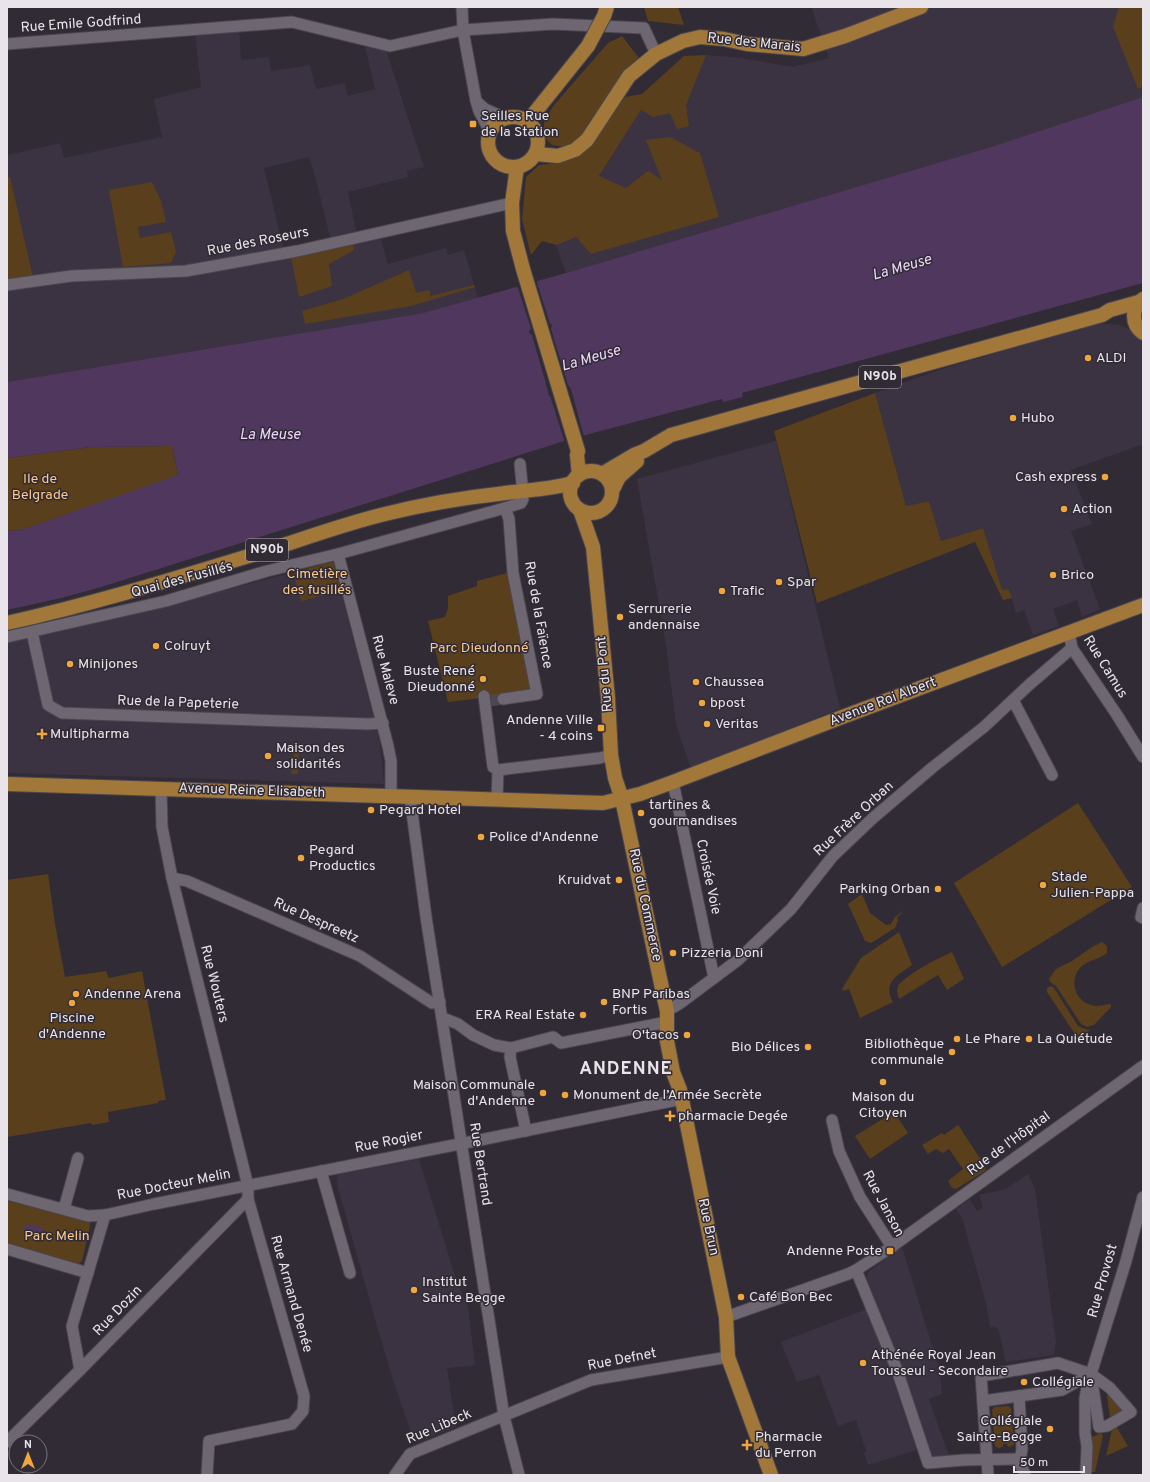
<svg xmlns="http://www.w3.org/2000/svg" width="1150" height="1482" font-family="Overpass,sans-serif">
  <rect width="100%" height="100%" fill="#312b35"/>
  <g fill="#3c3342">
    <polygon points="811,7 1143,7 1143,97 991,147 566,273 556,245 641,110 706,55 741,58 793,67 829,58"/>
    <polygon points="239,30 241,60 269,57 271,71 310,65 316,89 345,83 348,96 375,89 365,47 386,50 424,167 407,171 408,177 348,192 356,231 330,237 315,176 309,157 264,168 283,246 290,252 291,257 381,239 388,264 446,248 448,255 464,250 478,298 423,313 7,382 7,155 60,143 64,158 162,137 154,99 201,87 195,34"/>
    <polygon points="1093,323 1121,325 1139,335 1143,347 1143,444 1071,470 1092,524 1071,531 1100,609 1082,617 1077,600 1053,609 1059,626 1033,635 1024,610 1016,613 1009,589 1002,591 983,528 941,541 929,501 906,506 875,393 942,369 1000,352 1021,343"/>
    <polygon points="776,441 840,708 691,769 676,724 666,645 637,479"/>
    <polygon points="333,562 373,715 379,735 384,784 7,773 7,641 93,624"/>
    <polygon points="419,1159 454,1273 468,1307 475,1365 447,1368 456,1427 415,1443 395,1386 377,1326 338,1188 337,1175"/>
    <polygon points="1028,1174 1035,1189 1056,1342 1054,1355 1006,1362 998,1328 990,1327 986,1303 962,1218 956,1209 970,1199 977,1211 983,1208 979,1195 1006,1189"/>
    <polygon points="902,1247 940,1372 942,1394 929,1399 949,1456 932,1458 920,1449 868,1465 864,1453 866,1451 856,1420 838,1426 819,1375 797,1382 781,1342 877,1305 866,1281 868,1272"/>
  </g>
  <g fill="#593f1c">
    <polygon points="644,7 678,7 684,25 648,21"/>
    <polygon points="1119,7 1143,7 1143,87 1138,89 1113,27"/>
    <polygon points="622,36 639,58 592,119 579,139 565,147 552,145 542,135 545,119 554,105 608,43"/>
    <polygon points="706,55 686,105 689,126 677,129 670,113 653,117 641,110 599,176 626,188 648,171 662,180 646,140 670,137 700,153 719,217 591,254 576,237 556,245 542,241 531,255 522,219 526,177 539,165 560,163 589,147 625,97 642,94 684,56"/>
    <polygon points="7,177 10,177 33,277 7,281"/>
    <polygon points="152,182 161,201 166,222 138,227 140,238 171,232 176,252 171,263 123,267 109,190"/>
    <polygon points="353,245 354,250 329,264 332,286 299,297 291,257"/>
    <polygon points="409,270 416,293 429,290 431,296 474,285 475,287 411,306 305,324 302,311 343,299"/>
    <polygon points="875,393 906,506 929,501 941,541 983,528 1002,590 1009,589 1012,598 1003,600 975,542 817,603 774,431"/>
    <polygon points="172,446 178,476 21,530 7,531 7,458 91,447"/>
    <polygon points="333,562 341,591 301,601 293,572"/>
    <polygon points="507,573 532,692 448,702 428,621 445,617 448,608 448,596 477,586 477,581"/>
    <polygon points="292,743 299,743 298,774 291,774 292,759 294,758 294,755 292,754"/>
    <polygon points="1078,803 1132,887 1002,967 954,883"/>
    <polygon points="48,874 55,924 65,977 106,971 109,978 142,971 166,1100 158,1101 158,1103 108,1112 109,1122 92,1125 91,1123 7,1137 7,880"/>
    <polygon points="862,894 870,913 886,925 891,924 895,917 904,910 897,918 898,920 895,928 871,943 865,941 848,904"/>
    <path d="M899,932L912,965C898,975 882,982 893,1002L860,1018L849,989L843,991L842,989L861,958Z"/>
    <path d="M1102,942L1107,946V953C1099,960 1087,960 1080,968C1069,980 1075,1001 1091,1005C1098,1007 1103,1005 1110,1004L1111,1005V1007L1094,1025L1087,1027L1081,1024L1056,986L1050,982L1049,979L1055,970L1058,968L1072,961L1092,947Z"/>
    <path d="M952,952L964,979L947,990L938,975L899,999L897,991L898,985C913,971 932,961 952,952Z"/>
    <polygon points="1051,986 1054,988 1078,1026 1085,1029 1090,1030 1079,1040 1047,992 1047,988"/>
    <polygon points="894,1112 908,1133 870,1159 855,1136"/>
    <polygon points="958,1125 986,1167 985,1171 956,1189 952,1188 948,1181 963,1169 949,1149 943,1153 936,1149 928,1154 922,1145 942,1133 944,1135"/>
    <polygon points="7,1201 88,1220 90,1222 90,1226 82,1261 78,1264 7,1247"/>
    <polygon points="1109,1394 1128,1410 1110,1418 1107,1395"/>
    <polygon points="1008,1406 1011,1408 1014,1444 1012,1446 1008,1447 1007,1444 1003,1444 1003,1447 998,1448 995,1446 992,1410 994,1407"/>
    <polygon points="1116,1426 1128,1446 1106,1456 1112,1429"/>
    <polygon points="1101,1433 1103,1436 1095,1472 1090,1472 1092,1437"/>
  </g>
  <g fill="#4f375e">
    <polygon points="1143,97 1143,283 742,393 743,397 723,402 722,399 574,438 98,588 61,598 7,610 7,531 21,530 178,475 172,446 91,447 7,458 7,382 423,313 566,273 991,147"/>
    <path d="M26,1225C34,1224 43,1225 45,1233L43,1235L39,1232L36,1236L26,1233L23,1229Z"/>
  </g>
  <polygon fill="#312b35" points="536,279 550,324 552,324 551,329 568,385 571,389 584,437 565,443 550,396 548,395 548,391 532,335 530,334 529,331 531,329 517,285"/>
  <g fill="none" stroke-linecap="round" stroke-linejoin="round">
    <polyline stroke="#4c4750" stroke-width="11" stroke-dasharray="11 5.5" stroke-linecap="butt" points="489,701 503,699"/>
    <g stroke="#4b464e" stroke-width="13">
      <g id="minor">
        <polyline points="462,7 463,30 476,101 479,111 490,132"/>
        <polyline points="7,44 292,22 390,46 463,30 553,24 644,28 656,54"/>
        <polyline points="476,101 485,109 505,118"/>
        <polyline points="7,285 71,276 186,271 297,251 512,203"/>
        <polyline points="520,464 522,484"/>
        <polyline points="338,554 388,746 391,761 391,797"/>
        <polyline points="32,632 48,705 62,713 368,724 383,723"/>
        <polyline points="1069,632 1072,648 1117,715 1143,757"/>
        <polyline points="7,637 166,601 267,571 338,554 505,508 521,503 523,499"/>
        <polyline points="484,696 493,767 498,770"/>
        <polyline points="503,699 537,694 513,573 509,519 505,508"/>
        <polyline points="1013,700 1052,775"/>
        <polyline points="673,782 714,978"/>
        <polyline points="161,788 162,827 172,878 248,1186 248,1199 304,1396 303,1411 292,1424 209,1441 207,1475"/>
        <polyline points="410,797 426,917 504,1416 519,1475"/>
        <polyline points="497,799 498,770 600,758 611,755"/>
        <polyline points="172,878 187,881 360,956 432,1003 440,1002"/>
        <polyline points="1143,908 1141,917 1143,918"/>
        <polyline points="667,1011 679,1004 738,960 791,909 833,856 873,818 933,767 984,727 1030,684 1072,648"/>
        <polyline points="443,1018 458,1024 473,1035 494,1045 511,1048 553,1037 561,1043 667,1022"/>
        <polyline points="511,1048 510,1057 526,1131"/>
        <polyline points="832,1120 839,1151 860,1197 892,1247"/>
        <polyline points="321,1171 350,1273"/>
        <polyline points="7,1194 88,1216 105,1215 154,1204 485,1139 682,1099"/>
        <polyline points="64,1209 78,1158"/>
        <polyline points="7,1249 88,1273"/>
        <polyline points="856,1270 897,1370 928,1463 964,1460 1021,1459"/>
        <polyline points="726,1317 848,1274 856,1270 887,1250 1143,1066"/>
        <polyline points="80,1370 72,1326 105,1215"/>
        <polygon points="1091,1374 1110,1388 1131,1412 1107,1426 1099,1427"/>
        <polyline points="1019,1396 1062,1390 1091,1374"/>
        <path d="M983,1401L1019,1396L1022,1449C1021,1454 1020,1461 1021,1466C1022,1470 1025,1471 1025,1475"/>
        <polyline points="7,1442 80,1370 248,1199"/>
        <polyline points="1086,1471 1087,1446 1085,1433 1085,1398 1089,1377 1091,1374 1126,1261 1143,1197"/>
        <polyline points="395,1475 410,1454 591,1380 728,1357"/>
        <polyline points="988,1475 981,1376 1058,1363 1091,1374"/>
      </g>
    </g>
    <g stroke="#4b464e" stroke-width="16">
      <g id="major">
        <circle cx="513" cy="142" r="25"/>
        <polyline points="528,121 588,46"/>
        <polyline points="536,154 558,156 575,150 587,140 629,76 656,54 683,41 700,37 724,39 747,44 803,49 845,36 921,7"/>
        <polyline points="517,167 512,203 513,231 523,269 578,451 577,455 579,475"/>
        <path d="M1143,299C1131,308 1131,324 1143,333"/>
        <circle cx="591" cy="492" r="21"/>
        <polyline points="602,474 634,455 644,451 671,435 1102,315 1110,310 1139,302"/>
        <polyline points="612,491 619,477 637,461"/>
        <polyline points="580,510 593,547 608,698 611,755 615,778 622,799 663,993 667,1011 667,1041 673,1072 680,1090 726,1317 728,1357 771,1475"/>
        <path d="M7,623C98,603 186,575 275,548C311,536 348,523 385,514C422,505 460,498 498,494C523,490 548,490 573,483"/>
        <polyline points="7,784 603,803 640,794 673,782 837,719 1143,605"/>
      </g>
    </g>
    <use href="#minor" stroke="#6e6772" stroke-width="11"/>
    <use href="#major" stroke="#a2783a" stroke-width="14"/>
    <g stroke="#4b464e" stroke-width="16" stroke-linecap="butt">
      <polyline id="major-bridge" points="588,46 604,16 607,7"/>
    </g>
    <use href="#major-bridge" stroke="#a2783a" stroke-width="14"/>
  </g>
  <g fill="#efa73d" stroke="#312b35" stroke-width="1.5">
    <rect x="469" y="120" width="8" height="8" rx="2"/>
    <circle cx="1088" cy="358" r="4"/>
    <circle cx="1013" cy="418" r="4"/>
    <circle cx="1105" cy="477" r="4"/>
    <circle cx="1064" cy="509" r="4"/>
    <circle cx="1053" cy="575" r="4"/>
    <circle cx="779" cy="582" r="4"/>
    <circle cx="722" cy="591" r="4"/>
    <circle cx="620" cy="617" r="4"/>
    <circle cx="156" cy="646" r="4"/>
    <circle cx="70" cy="664" r="4"/>
    <circle cx="483" cy="679" r="4"/>
    <circle cx="696" cy="682" r="4"/>
    <circle cx="702" cy="703" r="4"/>
    <circle cx="707" cy="724" r="4"/>
    <rect x="597" y="724" width="8" height="8" rx="2"/>
    <path d="M40 728h4v4h4v4h-4v4h-4v-4h-4v-4h4z"/>
    <circle cx="268" cy="756" r="4"/>
    <circle cx="371" cy="810" r="4"/>
    <circle cx="641" cy="813" r="4"/>
    <circle cx="481" cy="837" r="4"/>
    <circle cx="301" cy="858" r="4"/>
    <circle cx="619" cy="880" r="4"/>
    <circle cx="1043" cy="885" r="4"/>
    <circle cx="938" cy="889" r="4"/>
    <circle cx="673" cy="953" r="4"/>
    <circle cx="76" cy="994" r="4"/>
    <circle cx="604" cy="1002" r="4"/>
    <circle cx="72" cy="1003" r="4"/>
    <circle cx="583" cy="1015" r="4"/>
    <circle cx="687" cy="1035" r="4"/>
    <circle cx="957" cy="1039" r="4"/>
    <circle cx="1029" cy="1039" r="4"/>
    <circle cx="808" cy="1047" r="4"/>
    <circle cx="952" cy="1052" r="4"/>
    <circle cx="883" cy="1082" r="4"/>
    <circle cx="543" cy="1093" r="4"/>
    <circle cx="565" cy="1095" r="4"/>
    <path d="M668 1110h4v4h4v4h-4v4h-4v-4h-4v-4h4z"/>
    <rect x="886" y="1247" width="8" height="8" rx="2"/>
    <circle cx="414" cy="1290" r="4"/>
    <circle cx="741" cy="1297" r="4"/>
    <circle cx="863" cy="1363" r="4"/>
    <circle cx="1024" cy="1382" r="4"/>
    <circle cx="1050" cy="1429" r="4"/>
    <path d="M745 1439h4v4h4v4h-4v4h-4v-4h-4v-4h4z"/>
  </g>
  <g text-anchor="middle" dominant-baseline="central" stroke-width="3" stroke-linejoin="round" paint-order="stroke">
    <g fill="#312b35" stroke="#b1acb4" stroke-width="1">
      <rect x="859" y="366" width="42" height="22" rx="3"/>
      <rect x="246" y="539" width="42" height="22" rx="3"/>
    </g>
    <g font-size="13" font-weight="bold" fill="#e8e4ea">
      <text x="880" y="377">N90b</text>
      <text x="267" y="550">N90b</text>
    </g>
    <g font-size="14" fill="#e8e4ea" stroke="#312b35">
      <text transform="translate(81 24) rotate(-4)">Rue Emile Godfrind</text>
      <text transform="translate(754 43) rotate(6)">Rue des Marais</text>
      <text transform="translate(258 242) rotate(-11)">Rue des Roseurs</text>
      <text transform="translate(182 580) rotate(-15)">Quai des Fusillés</text>
      <text transform="translate(538 615) rotate(80)">Rue de la Faïence</text>
      <text transform="translate(1105 667) rotate(58)">Rue Camus</text>
      <text transform="translate(385 670) rotate(75)">Rue Maleve</text>
      <text transform="translate(605 674) rotate(-95)">Rue du Pont</text>
      <text transform="translate(883 702) rotate(-21)">Avenue Roi Albert</text>
      <text transform="translate(178 703) rotate(2)">Rue de la Papeterie</text>
      <text transform="translate(252 791) rotate(2)">Avenue Reine Elisabeth</text>
      <text transform="translate(854 819) rotate(-43)">Rue Frère Orban</text>
      <text transform="translate(708 877) rotate(78)">Croisée Voie</text>
      <text transform="translate(645 905) rotate(78)">Rue du Commerce</text>
      <text transform="translate(316 921) rotate(24)">Rue Despreetz</text>
      <text transform="translate(214 984) rotate(76)">Rue Wouters</text>
      <text transform="translate(389 1142) rotate(-11)">Rue Rogier</text>
      <text transform="translate(1009 1144) rotate(-36)">Rue de l'Hôpital</text>
      <text transform="translate(480 1164) rotate(81)">Rue Bertrand</text>
      <text transform="translate(174 1185) rotate(-11)">Rue Docteur Melin</text>
      <text transform="translate(883 1204) rotate(62)">Rue Janson</text>
      <text transform="translate(708 1227) rotate(78)">Rue Brun</text>
      <text transform="translate(1103 1281) rotate(-74)">Rue Provost</text>
      <text transform="translate(291 1294) rotate(74)">Rue Armand Denée</text>
      <text transform="translate(118 1311) rotate(-46)">Rue Dozin</text>
      <text transform="translate(622 1360) rotate(-11)">Rue Defnet</text>
      <text transform="translate(439 1427) rotate(-23)">Rue Libeck</text>
    </g>
    <g font-size="14" fill="#e8e4ea" stroke="#312b35" text-anchor="start">
      <text x="481" y="116">Seilles Rue<tspan x="481" dy="16">de la Station</tspan></text>
      <text x="1096" y="358">ALDI</text>
      <text x="1021" y="418">Hubo</text>
      <text x="1097" y="477" text-anchor="end">Cash express</text>
      <text x="1072" y="509">Action</text>
      <text x="1061" y="575">Brico</text>
      <text x="787" y="582">Spar</text>
      <text x="730" y="591">Trafic</text>
      <text x="628" y="609">Serrurerie<tspan x="628" dy="16">andennaise</tspan></text>
      <text x="164" y="646">Colruyt</text>
      <text x="78" y="664">Minijones</text>
      <text x="475" y="671" text-anchor="end">Buste René<tspan x="475" dy="16">Dieudonné</tspan></text>
      <text x="704" y="682">Chaussea</text>
      <text x="710" y="703">bpost</text>
      <text x="593" y="720" text-anchor="end">Andenne Ville<tspan x="593" dy="16">- 4 coins</tspan></text>
      <text x="715" y="724">Veritas</text>
      <text x="50" y="734">Multipharma</text>
      <text x="276" y="748">Maison des<tspan x="276" dy="16">solidarités</tspan></text>
      <text x="649" y="805">tartines &amp;<tspan x="649" dy="16">gourmandises</tspan></text>
      <text x="379" y="810">Pegard Hotel</text>
      <text x="489" y="837">Police d'Andenne</text>
      <text x="309" y="850">Pegard<tspan x="309" dy="16">Productics</tspan></text>
      <text x="1051" y="877">Stade<tspan x="1051" dy="16">Julien-Pappa</tspan></text>
      <text x="611" y="880" text-anchor="end">Kruidvat</text>
      <text x="930" y="889" text-anchor="end">Parking Orban</text>
      <text x="681" y="953">Pizzeria Doni</text>
      <text x="84" y="994">Andenne Arena</text>
      <text x="612" y="994">BNP Paribas<tspan x="612" dy="16">Fortis</tspan></text>
      <text x="575" y="1015" text-anchor="end">ERA Real Estate</text>
      <text x="72" y="1018" text-anchor="middle">Piscine<tspan x="72" dy="16">d'Andenne</tspan></text>
      <text x="679" y="1035" text-anchor="end">O'tacos</text>
      <text x="965" y="1039">Le Phare</text>
      <text x="1037" y="1039">La Quiétude</text>
      <text x="944" y="1044" text-anchor="end">Bibliothèque<tspan x="944" dy="16">communale</tspan></text>
      <text x="800" y="1047" text-anchor="end">Bio Délices</text>
      <text x="535" y="1085" text-anchor="end">Maison Communale<tspan x="535" dy="16">d'Andenne</tspan></text>
      <text x="573" y="1095">Monument de l’Armée Secrète</text>
      <text x="883" y="1097" text-anchor="middle">Maison du<tspan x="883" dy="16">Citoyen</tspan></text>
      <text x="678" y="1116">pharmacie Degée</text>
      <text x="882" y="1251" text-anchor="end">Andenne Poste</text>
      <text x="422" y="1282">Institut<tspan x="422" dy="16">Sainte Begge</tspan></text>
      <text x="749" y="1297">Café Bon Bec</text>
      <text x="871" y="1355">Athénée Royal Jean<tspan x="871" dy="16">Tousseul - Secondaire</tspan></text>
      <text x="1032" y="1382">Collégiale</text>
      <text x="1042" y="1421" text-anchor="end">Collégiale<tspan x="1042" dy="16">Sainte-Begge</tspan></text>
      <text x="755" y="1437">Pharmacie<tspan x="755" dy="16">du Perron</tspan></text>
    </g>
    <g font-size="14" fill="#fcc989" stroke="#312b35">
      <text x="40" y="479">Ile de<tspan x="40" dy="16">Belgrade</tspan></text>
      <text x="317" y="574">Cimetière<tspan x="317" dy="16">des fusillés</tspan></text>
      <text x="479" y="648">Parc Dieudonné</text>
      <text x="57" y="1236">Parc Melin</text>
    </g>
    <g font-size="15" font-style="italic" fill="#edd5fd" stroke="#312b35">
      <text transform="translate(902 268) rotate(-16)">La Meuse</text>
      <text transform="translate(591 359) rotate(-16)">La Meuse</text>
      <text x="270" y="435">La Meuse</text>
    </g>
    <g font-size="18" font-weight="bold" letter-spacing="1" fill="#e8e4ea" stroke="#312b35">
      <text x="626" y="1069">ANDENNE</text>
    </g>
  </g>
  <rect width="1150" height="1482" fill="none" stroke="#e8e4ea" stroke-width="16"/>
  <g transform="translate(28 1454)"><circle r="19" fill="#312b35" stroke="#7a757d"/>
  <path d="M0-3L7 15L0 10L-7 15Z" fill="#efa73d"/>
  <text y="-6" font-size="11" font-weight="bold" text-anchor="middle" fill="#e8e4ea">N</text>
  </g>
  <path d="M1014 1466v6h70v-6" fill="none" stroke="#e8e4ea" stroke-width="2"/>
  <text x="1020" y="1466" font-size="12" fill="#e8e4ea" stroke="#312b35" stroke-width="3" paint-order="stroke">50 m</text>
</svg>
